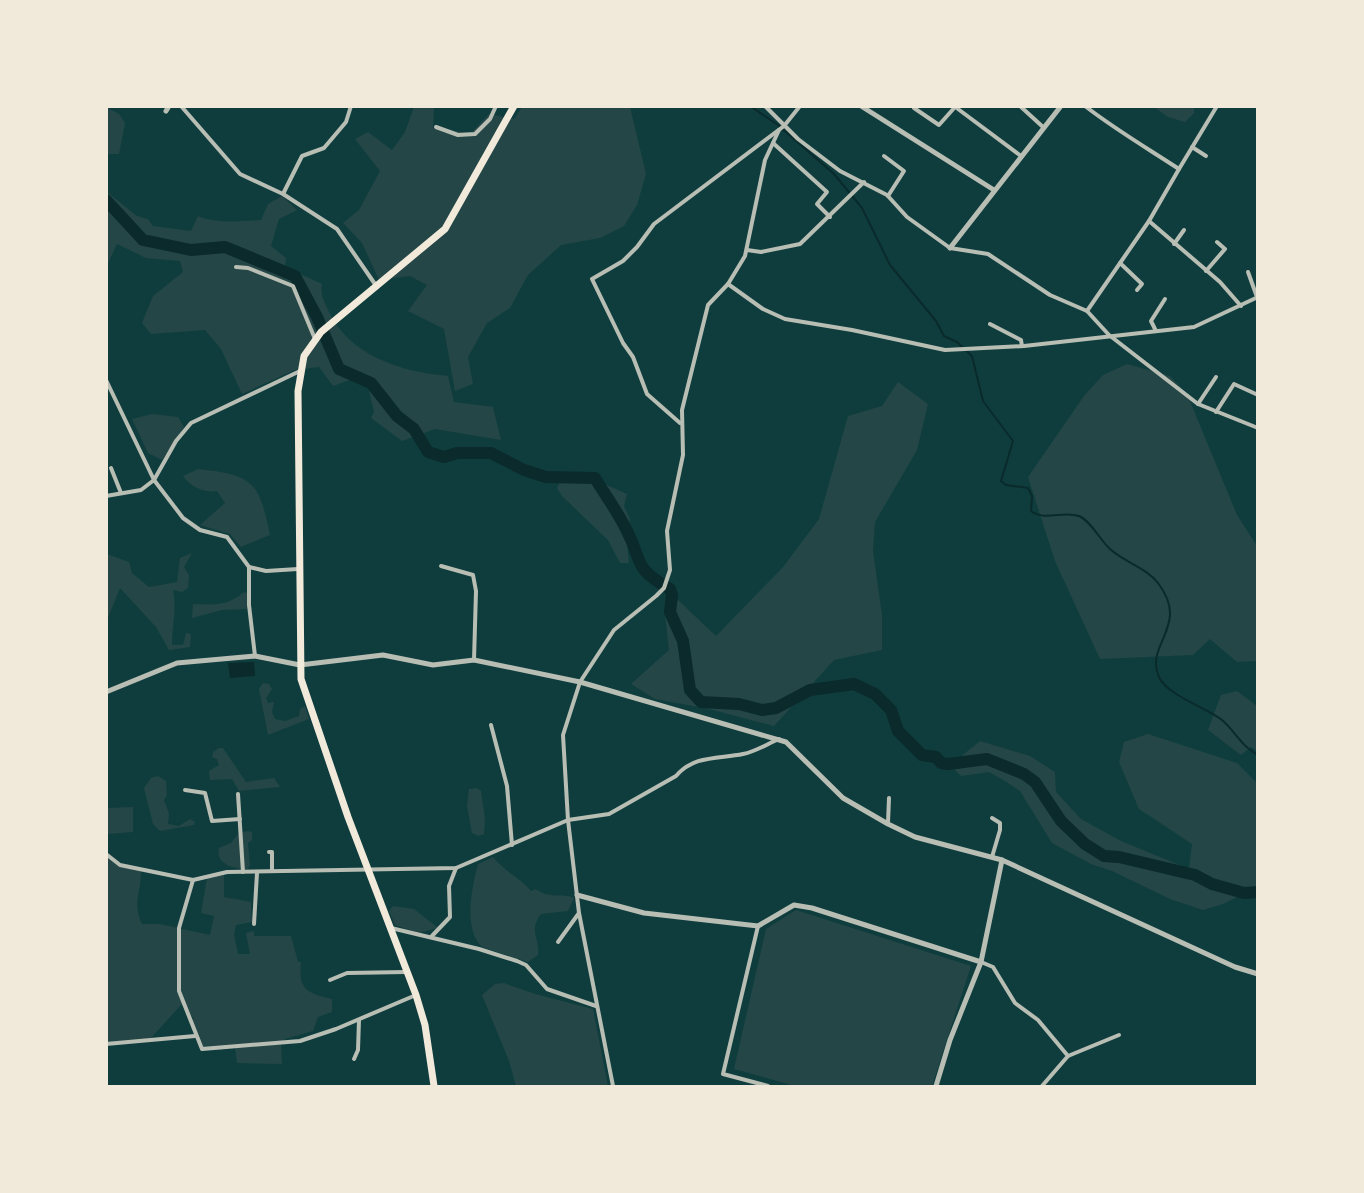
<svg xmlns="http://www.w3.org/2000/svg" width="1364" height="1193" font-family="Poppins,sans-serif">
  <rect width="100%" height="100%" fill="#0f3d3e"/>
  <g fill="#244646">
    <polygon points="106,107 119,114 125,123 119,154 107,154"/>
    <polygon points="414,107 434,107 433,128 471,133 489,114 514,119 522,107 630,107 646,174 637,205 624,226 600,238 561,245 528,275 510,308 487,323 468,357 473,384 455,391 444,329 408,311 427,285 410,276 379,280 362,243 343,223 359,210 380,171 355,139 368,132 392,150 405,132"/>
    <polygon points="1154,107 1194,107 1194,113 1185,122 1168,117"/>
    <path d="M107,192L137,216L148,219L153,226L191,231L198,216C216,224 240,221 261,220L268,204L282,196L297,210L279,219L271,246L286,258L285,267L322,284C320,295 324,301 328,310C349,356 402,372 448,376L454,402L493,407L501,440L435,429L402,441L371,418L374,412L367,382L355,378L333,386L319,367L295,370L242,394L221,349L205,330L151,334L142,323L153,296L183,272L180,261L146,258L117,244L107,265Z"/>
    <polygon points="1127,364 1170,376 1187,394 1237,515 1257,546 1257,661 1237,662 1210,639 1193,655 1100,659 1055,561 1028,477 1084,396 1103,375"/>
    <polygon points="898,382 928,404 917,450 875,522 873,551 882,615 882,650 834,660 774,726 709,709 655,699 631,684 669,650 665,614 678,600 716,636 783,567 819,519 848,416 882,406"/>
    <polygon points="152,414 178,417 184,427 162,460 148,453 132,419"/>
    <path d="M198,469C254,475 259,482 270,535L241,547L230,534L200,525L225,503L217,491C203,493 191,487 183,476Z"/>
    <polygon points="582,474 627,494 624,506 630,519 627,542 629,563 620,563 608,540 562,496 557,488 560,482 569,483"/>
    <path d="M192,553L184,567L189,575L188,588L182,592L173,590C177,609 172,625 172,645H183L186,633L191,634L190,647L169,650L156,627L120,588L107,620V554L129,562L132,573L149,587L177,582L180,558Z"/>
    <path d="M244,592L247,593V609L222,610L192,618L193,604C214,605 228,606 244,592Z"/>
    <polygon points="263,683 269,684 272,689 266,698 268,703 274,702 272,712 275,719 285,721 299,716 300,709 305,706 309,719 268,735 259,689"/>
    <polygon points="1237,691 1257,706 1257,751 1251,747 1241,755 1208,730 1221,695"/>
    <polygon points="1148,734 1237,763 1257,783 1257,887 1223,904 1203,910 1170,899 1112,871 1091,864 1052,843 1020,791 1005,781 989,772 961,776 953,768 953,763 980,741 1030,756 1055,772 1056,792 1081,819 1121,841 1189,869 1192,844 1139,809 1119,762 1124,742"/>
    <polygon points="219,748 223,748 246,782 274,778 280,787 239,791 232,779 210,780 209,771 219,765 217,759 212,757 213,752"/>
    <polygon points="158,776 166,781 167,795 164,800 169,814 168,824 179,826 190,819 195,822 194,825 160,831 153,824 144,788 151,778"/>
    <polygon points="477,788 481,791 485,819 484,834 478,836 472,833 467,806 469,789"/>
    <polygon points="133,807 133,832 107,834 107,808"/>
    <path d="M248,831L252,832V840L248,843L250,865L248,869C235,869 215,865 219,848L231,843L239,833Z"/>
    <path d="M106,855L121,866L141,871C141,894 132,902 142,924H160L210,935L214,916L201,913L207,878L224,872V897L251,902L252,922L236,925L234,935L238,954H250L246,933L254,931V936H291L298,962H301C298,990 307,993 332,999V1012L318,1017L313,1031L285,1039L281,1045L282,1064L237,1063L235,1047L202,1049L190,1020L194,1019L182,1004L151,1038C145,1041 117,1041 107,1043Z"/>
    <path d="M493,857C504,871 519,877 531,891L536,889C549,900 561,892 574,898L568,911L541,914C528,931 540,937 538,955L528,962L482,947C463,930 472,886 478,864Z"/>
    <polygon points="393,906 414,909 438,928 418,933 395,925 389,911"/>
    <polygon points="796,910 971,966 932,1086 795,1086 734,1069 766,929"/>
    <polygon points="504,983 535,994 593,1009 608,1086 516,1086 509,1061 482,995 495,984"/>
  </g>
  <polygon fill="#0a2a2b" points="254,662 255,676 230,678 228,663"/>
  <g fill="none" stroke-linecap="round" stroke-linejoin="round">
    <path stroke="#0a2a2b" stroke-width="2" d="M750,106L778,125L834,174L862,208L890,265L936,321L944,336L957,342L972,356L983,401L1013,441L1001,481L1006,485L1028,488L1032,496L1031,511C1046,522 1062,510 1079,516C1091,521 1100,540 1110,549C1124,562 1147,568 1158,583C1191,626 1144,644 1159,677C1167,695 1207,708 1222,720C1235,731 1242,747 1258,755"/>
    <path stroke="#0a2a2b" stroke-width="12" d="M106,200L143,240L191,250L225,247L295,276L317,317L339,369L371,383L397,416L414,429L428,452L444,457L457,453H491L524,470L546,477L595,478C605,495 618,512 627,531C644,564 632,567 670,589L672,595L670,612L683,641L690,690L701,702L739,704L762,710L776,708L810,690L854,684L875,694L891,710L898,731L922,755L936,757L941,763L948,764L987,759L1024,774L1035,782L1061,821L1085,844L1104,856L1119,857L1195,875L1212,884L1244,893L1258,892"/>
    <g stroke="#b8beb3" stroke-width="4">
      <polyline points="181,106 240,174 283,194 337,229 377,287"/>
      <polyline points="765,106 798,139 840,171 887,195 907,217 950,248 988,254 1050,295 1087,311 1109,335 1198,404 1258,428"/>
      <polyline points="954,106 1021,156"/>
      <polyline points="1020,106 1043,127"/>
      <path d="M1085,106C1116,130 1147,148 1179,169L1149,221L1087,311"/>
      <polyline points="914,108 939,125 955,107"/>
      <polyline points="436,127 458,135 475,134 490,119 496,106"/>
      <polyline points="773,143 827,192 817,204 830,217"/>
      <polyline points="1192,147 1206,156"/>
      <polyline points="884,156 904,171 888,196"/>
      <polyline points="1179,169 1217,106"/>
      <polyline points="283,194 302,156 324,148 346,122 351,106"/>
      <polyline points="1149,221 1220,282 1241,306"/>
      <polyline points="1174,244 1184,230"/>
      <polyline points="747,250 761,252 800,244 864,182"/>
      <polyline points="1120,263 1142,284 1137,290"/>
      <polyline points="236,267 248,268 293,286 315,339"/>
      <polyline points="1206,271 1225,249 1217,242"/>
      <polyline points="1248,272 1257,297"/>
      <polyline points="728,284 763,309 785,319 852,330 945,350 1024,346 1194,327 1258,297"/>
      <polyline points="990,324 1021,340 1022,346"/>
      <polyline points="1156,331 1151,321 1165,299"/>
      <polyline points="106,380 154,480 183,518 200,530 227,537 249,567 266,571 298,569"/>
      <polyline points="1198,404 1216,377"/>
      <polyline points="1216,412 1234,384 1258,395"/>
      <polyline points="680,423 647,394 633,357 623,343 592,279 623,261 637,247 654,224 784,126 800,106"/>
      <polyline points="111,468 121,493"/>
      <polyline points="106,496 141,490 154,480 176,441 191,423 300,371"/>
      <polyline points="441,566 473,575 476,591 474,660"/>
      <polyline points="249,567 249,605 255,656"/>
      <polyline points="491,725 507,786 512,845"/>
      <polyline points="185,790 205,793 212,821 240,819"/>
      <polyline points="238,794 243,872"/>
      <polyline points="888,823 889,798"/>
      <polyline points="269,852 272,852 272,870"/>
      <path d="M106,854L120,865L193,880L227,872L456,868L568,820L609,814L676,776C694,755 718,759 743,754C755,752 767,744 779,739"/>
      <polyline points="992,857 1000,830 1000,823 992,818"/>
      <polyline points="193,880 179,928 179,991 202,1049 300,1041 336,1029 416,995"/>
      <polyline points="254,924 257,873"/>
      <polyline points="758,926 723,1074 768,1086"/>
      <polyline points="391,928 479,949 517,961 526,965 547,989 596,1006"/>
      <polyline points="431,937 450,917 449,886 456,868"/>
      <polyline points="558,942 579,913"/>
      <polyline points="981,962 993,967 1015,1003 1038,1020 1068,1056 1042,1086"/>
      <polyline points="330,980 347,973 406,972"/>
      <polyline points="106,1044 195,1036"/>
      <polyline points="1068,1056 1119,1035"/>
      <polyline points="354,1059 358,1050 359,1020"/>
      <polyline points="613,1086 579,913 568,820 563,735 580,682 614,630 656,596 664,588 670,570 667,531 683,455 682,410 708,305 728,284 745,256 765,160 779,130"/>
    </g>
    <g stroke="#b8beb3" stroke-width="5">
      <polyline points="861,106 994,190"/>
      <polyline points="166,111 169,106"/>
      <polyline points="950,248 1061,106"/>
      <polyline points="106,692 177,663 255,656 300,665 383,655 433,665 474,660 580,682 786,742 843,798 888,824 915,837 1002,860 1235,967 1258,974"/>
      <polyline points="577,895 644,913 758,926 794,905 812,908 981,962"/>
      <polyline points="936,1086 950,1040 981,962 1002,860"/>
    </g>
    <polyline stroke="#f1e9da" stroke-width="7" points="434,1086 425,1025 416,995 348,817 301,679 298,391 304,356 321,332 445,229 514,106"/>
  </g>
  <rect width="1364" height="1193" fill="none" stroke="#f1e9da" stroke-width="216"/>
</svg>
